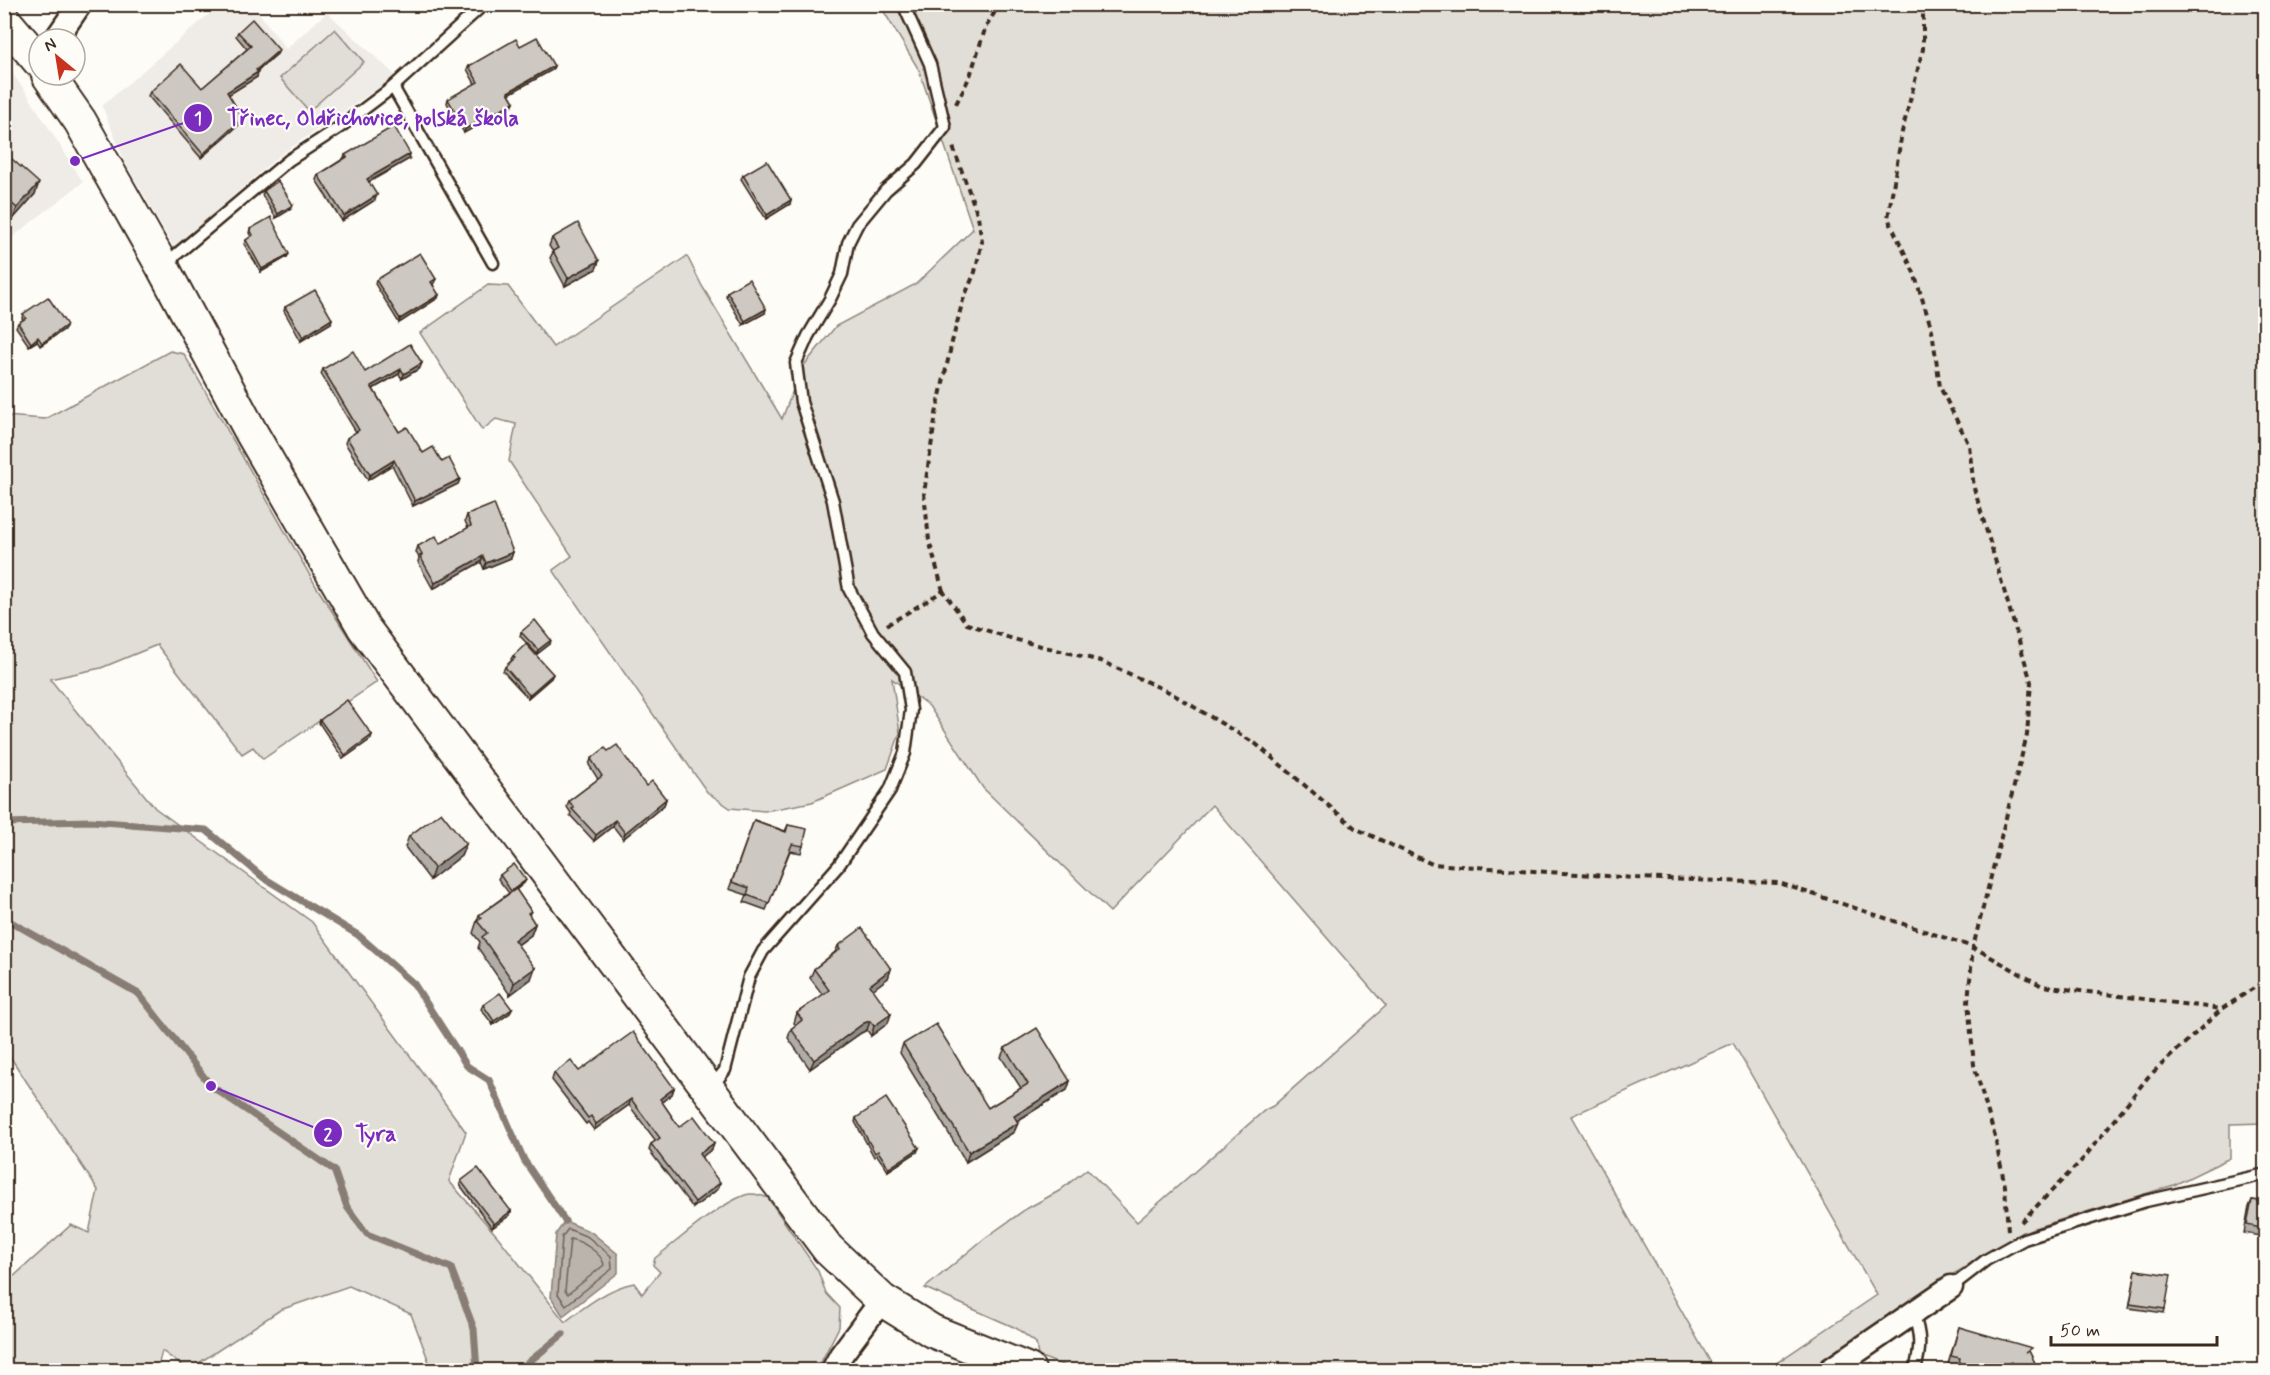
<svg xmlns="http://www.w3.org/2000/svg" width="2270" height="1375" font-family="Mynerve,sans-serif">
  <rect width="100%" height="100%" fill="#fdfcf7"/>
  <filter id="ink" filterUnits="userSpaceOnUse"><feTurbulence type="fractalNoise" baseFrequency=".0167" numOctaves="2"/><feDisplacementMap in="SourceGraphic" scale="12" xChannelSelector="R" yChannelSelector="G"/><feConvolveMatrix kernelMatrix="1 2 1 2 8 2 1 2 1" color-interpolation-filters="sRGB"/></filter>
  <g filter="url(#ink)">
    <g fill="#efece7">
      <polygon points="229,5 253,5 286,49 327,12 396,76 280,155 174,248 125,162 102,106 215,9 219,13"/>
      <polygon points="5,64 26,92 83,182 5,243"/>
    </g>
    <g fill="#e1ded7" stroke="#8e847a" stroke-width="1.5">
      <polygon points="880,5 2265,5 2265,1123 2230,1124 2230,1158 2174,1185 2031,1229 1943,1280 1818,1370 1766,1370 1877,1295 1733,1043 1571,1116 1715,1370 1076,1370 1038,1356 1036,1343 1016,1328 925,1288 985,1238 1026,1209 1059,1191 1087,1169 1137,1222 1265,1110 1273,1106 1386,1006 1212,805 1110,912 983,788 929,706 892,679 900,733 887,769 812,802 765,811 730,808 707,792 553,570 572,556 509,461 516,424 496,419 482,430 420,333 488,285 508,286 553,347 687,256 702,286 782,419 801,369 836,326 916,284 973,229 919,70"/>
      <polygon points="335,29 364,62 309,111 280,78"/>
      <path d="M170,351L184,354L316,586L377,682L263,759L253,747L242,754L157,645L101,668L50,679L155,808L312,922L466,1132L449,1181L498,1237L565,1322C584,1307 610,1287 634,1283L642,1294L660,1272L653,1265L655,1258C682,1238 714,1207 745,1195C753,1192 761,1195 768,1198L818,1271L826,1293L840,1308L839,1327L817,1370H432L411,1314L349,1286L280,1310L188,1370L162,1351L157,1370H5L4,1285L71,1225L89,1233L98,1190L5,1049V416L45,419Z"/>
    </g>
    <polygon fill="#bbb4ad" stroke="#887d74" stroke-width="1.5" points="565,1221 591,1232 618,1254 618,1273 563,1316 551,1297 556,1234"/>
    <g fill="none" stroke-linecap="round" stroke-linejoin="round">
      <g stroke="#6e6157" stroke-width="1.5">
        <polygon points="568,1229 588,1237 611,1256 612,1269 566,1305 558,1294 562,1237"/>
        <path d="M570,1239C582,1241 602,1253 604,1265L568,1294L565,1291Z"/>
      </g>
      <g stroke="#887d74" stroke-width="7">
        <polyline points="4,823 91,821 206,830 264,878 358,935 414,984 467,1066 489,1080 524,1160 565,1221"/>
        <polyline points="4,918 139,994 211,1086 334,1170 347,1207 367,1234 451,1268 474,1329 477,1370"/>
        <polyline points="519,1370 563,1334"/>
      </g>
      <g stroke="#3b2a1e" stroke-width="15">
        <g id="lane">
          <polyline points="393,87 493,263"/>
          <polyline points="165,264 289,160 340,127 393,87 484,4"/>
          <polyline points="711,1088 725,1070 749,977 763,951 839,865 890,790 905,753 911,710 905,672 873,633 849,589 833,501 801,402 796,363 808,336 830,299 842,274 848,243 857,225 886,190 916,164 945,127 930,64 903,4"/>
          <polyline points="1951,1287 1986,1260 2024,1239 2146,1201 2266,1174"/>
          <path d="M1913,1313C1921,1335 1921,1348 1915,1370"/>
        </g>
      </g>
      <g stroke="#3b2a1e" stroke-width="27">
        <g id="street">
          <polyline points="56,39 80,4"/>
          <polyline points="833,1370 841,1355 882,1300"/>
          <polyline points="1830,1370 1951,1287"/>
        </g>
      </g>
      <g stroke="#3b2a1e" stroke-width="36">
        <g id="secondary">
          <polyline points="4,20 39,61"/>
          <polyline points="48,75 80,121 162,266 251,432 364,628 828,1249 882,1300 932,1331 1029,1370"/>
        </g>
      </g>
      <g stroke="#3b2a1e" stroke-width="4" stroke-dasharray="6 4.5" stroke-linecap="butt">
        <polyline points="1923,4 1923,49 1902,132 1888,218 1914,273 1932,330 1940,387 1969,445 1974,488 2031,682 2027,735 1973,947 2042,986 2222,1009"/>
        <polyline points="956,104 970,76 986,26 1000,4"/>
        <polyline points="943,591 929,540 924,493 936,414 952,342 963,300 975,272 982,242 978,216 952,144"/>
        <polyline points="887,625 943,591 967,624 1013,639 1101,661 1169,692 1256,744 1355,828 1432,864 1636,878 1779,883 1973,947 1968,1001 1974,1065 1995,1137 2005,1186 2008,1231"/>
        <polyline points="2021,1222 2083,1159 2148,1077 2222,1009 2266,980"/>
      </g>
      <use href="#lane" stroke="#fdfcf7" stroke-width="10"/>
      <use href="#street" stroke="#fdfcf7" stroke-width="22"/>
      <use href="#secondary" stroke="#fdfcf7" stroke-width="32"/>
    </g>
    <g fill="#b0aca7" stroke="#3b2a1e" stroke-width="1.5">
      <polygon points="238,32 279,50 277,54 257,71 257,77 228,95 243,118 241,123 201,158 148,96 150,92 202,88 247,49 236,36"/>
      <polygon points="520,46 554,66 552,70 509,94 514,102 512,106 464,133 447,103 448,99 475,84 467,69 469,66"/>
      <polygon points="4,152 35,194 13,219 4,212"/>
      <polygon points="345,155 409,159 369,182 375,200 342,221 316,180 318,175 343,159"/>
      <polygon points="743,175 790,204 766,219 741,179"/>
      <polygon points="264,191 293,205 291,209 276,218 262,195"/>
      <polygon points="250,229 287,257 261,272 244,244 246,240 251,237 249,233"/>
      <polygon points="552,238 599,261 596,269 565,286 550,258 553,252 549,246"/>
      <polygon points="436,279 434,283 433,284 438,298 399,323 375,284 376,280"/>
      <polygon points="727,292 765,313 743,325 726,296"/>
      <polygon points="285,307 331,323 301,341 284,311"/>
      <polygon points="23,314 65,329 40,346 37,341 29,346 16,327 18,323 23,320 22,318"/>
      <polygon points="420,368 402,379 399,374 373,389 399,432 423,453 442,462 460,479 458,484 413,506 392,465 368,480 345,443 347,438 356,432 321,374 323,369 365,372"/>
      <polygon points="467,515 513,552 511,558 484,569 481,562 433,589 418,562 419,558 416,552 418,546 440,544 468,528 465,521"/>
      <polygon points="521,632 550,644 537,654 520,636"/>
      <polygon points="513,656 553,674 551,678 528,698 503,671 505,667 512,660 511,659"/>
      <polygon points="320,720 372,735 371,739 343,759 319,723"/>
      <polygon points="591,759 646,786 666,799 664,805 623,839 613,826 594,841 570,815 571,813 567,807 569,801 598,779 589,765"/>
      <polygon points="754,820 785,831 788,825 803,846 801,853 790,851 766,910 744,902 747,895 729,889"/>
      <polygon points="409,836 466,844 461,856 430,880 405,847"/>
      <polygon points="500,875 524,883 516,890 531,911 529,915 535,924 531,935 518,945 531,979 510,995 478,948 480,942 473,933 479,915 509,893 498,879"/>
      <polygon points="838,946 891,969 888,978 873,989 888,1023 871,1036 867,1030 861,1033 810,1069 788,1038 791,1029 796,1025 794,1023 797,1013 823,995 810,978 814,969 835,952"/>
      <polygon points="483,1005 512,1009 510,1013 493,1025 481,1009"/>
      <polygon points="903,1044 988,1108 1021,1088 1001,1057 1005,1048 1070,1081 1067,1090 1017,1121 1018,1123 1014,1132 966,1162 900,1053"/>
      <polygon points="579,1071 674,1088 672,1094 662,1102 679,1127 712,1149 701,1157 718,1189 693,1208 649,1150 651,1144 656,1141 629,1105 594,1130 588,1122 586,1124 552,1080 554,1073"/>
      <polygon points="856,1118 917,1152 888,1171 877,1155 874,1157 855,1122"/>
      <polygon points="461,1181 511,1211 510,1215 492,1228 460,1185"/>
      <polygon points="2252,1200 2265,1202 2265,1237 2244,1233 2249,1207"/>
      <polygon points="2136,1270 2165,1309 2164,1313 2129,1308"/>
      <polygon points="1959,1327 2030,1353 2039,1371 1956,1371 1957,1366 1948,1364"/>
    </g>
    <g fill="#908c88" stroke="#3b2a1e" stroke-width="1.5">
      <polygon points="279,50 277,54 254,74 256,70"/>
      <polygon points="554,66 552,70 507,95 508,92"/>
      <polygon points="258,72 257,77 225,97 227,92"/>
      <polygon points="514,102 512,106 464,133 465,129"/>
      <polygon points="243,118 241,123 201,158 203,154"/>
      <polygon points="410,154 409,159 365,184 367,179"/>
      <polygon points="39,183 35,194 13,219 17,208"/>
      <polygon points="377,195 375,200 342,221 344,216"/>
      <polygon points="791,200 790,204 766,219 767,215"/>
      <polygon points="293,205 291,209 276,218 278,214"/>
      <polygon points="289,254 287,257 261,272 262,269"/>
      <polygon points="599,261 596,269 565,286 568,278"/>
      <polygon points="439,295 438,298 399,323 400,319"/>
      <polygon points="766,309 765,313 743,325 745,321"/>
      <polygon points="332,319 331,323 301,341 303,337"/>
      <polygon points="67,325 65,329 40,346 42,343"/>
      <polygon points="38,337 37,341 29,346 31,343"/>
      <polygon points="422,363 420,368 402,379 404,374"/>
      <polygon points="401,369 399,374 369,391 371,386"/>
      <polygon points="394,460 392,465 368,480 370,475"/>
      <polygon points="460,479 458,484 413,506 415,501"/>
      <polygon points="513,552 511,558 484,569 486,563"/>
      <polygon points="483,556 481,562 433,589 435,583"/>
      <polygon points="551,640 550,644 537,654 538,650"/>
      <polygon points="553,674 551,678 528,698 529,695"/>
      <polygon points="372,735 371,739 343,759 345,755"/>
      <polygon points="666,799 664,805 623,839 625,833"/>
      <polygon points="615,820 613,826 594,841 596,835"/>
      <polygon points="466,844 461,856 430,880 434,868"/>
      <polygon points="526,880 524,883 510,894 511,891"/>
      <polygon points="535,924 531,935 509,951 514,940"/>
      <polygon points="535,968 531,979 510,995 514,983"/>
      <polygon points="891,969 888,978 867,994 870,985"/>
      <polygon points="512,1009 510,1013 493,1025 494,1021"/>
      <polygon points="891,1014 888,1023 871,1036 874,1026"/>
      <polygon points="870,1021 867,1030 861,1033 810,1069 814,1060 864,1023"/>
      <polygon points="1070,1081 1067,1090 1010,1125 1014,1116"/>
      <polygon points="674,1088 672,1094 658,1105 660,1099"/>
      <polygon points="631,1099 629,1105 594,1130 596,1124"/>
      <polygon points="1018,1123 1014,1132 966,1162 969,1152"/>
      <polygon points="714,1143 712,1149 697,1161 699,1154"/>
      <polygon points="919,1148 917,1152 888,1171 889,1168"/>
      <polygon points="720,1183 718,1189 693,1208 695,1202"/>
      <polygon points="511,1211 510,1215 492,1228 494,1224"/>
      <polygon points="2011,1362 2008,1370 2000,1371 2000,1369"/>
    </g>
    <g fill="#cdc8c2" stroke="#3b2a1e" stroke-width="1.5">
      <polygon points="252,19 279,50 256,70 258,72 227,92 243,118 203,154 150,92 181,64 202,88 251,46 238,32"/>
      <polygon points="537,37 554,66 508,92 514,102 465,129 448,99 478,82 469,66 516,39 520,46"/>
      <polygon points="394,126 410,154 367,179 377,195 344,216 318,175 347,157 345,155"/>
      <polygon points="4,152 39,183 17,208 4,197"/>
      <polygon points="767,161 791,200 767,215 743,175"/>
      <polygon points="278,181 293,205 278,214 264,191"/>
      <polygon points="271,217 289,254 262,269 246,240 253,235 250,229"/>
      <polygon points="578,223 599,261 568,278 553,251 558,248 552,238"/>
      <polygon points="420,253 436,279 431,282 439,295 400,319 376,280"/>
      <polygon points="749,279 766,309 745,321 727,292"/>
      <polygon points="315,290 332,319 303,337 285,307"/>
      <polygon points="48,297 67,325 42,343 38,337 31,343 18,323 26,318 23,314"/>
      <polygon points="410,344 422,363 404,374 401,369 371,386 399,432 407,427 423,453 433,447 442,462 449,458 460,479 415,501 394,460 370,475 347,438 359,430 323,369 353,351 365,372"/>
      <polygon points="494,504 513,552 486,563 483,556 435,583 420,556 422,555 418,546 436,536 440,544 471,526 467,515"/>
      <polygon points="535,620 551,640 538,650 521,632"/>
      <polygon points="526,644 553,674 529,695 505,667 515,658 513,656"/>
      <polygon points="347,700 372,735 345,755 320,720"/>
      <polygon points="617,745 646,786 652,781 666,799 625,833 615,820 596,835 572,809 574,808 569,801 602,776 591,759 605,748 608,751"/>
      <polygon points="441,812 466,844 434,868 409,836"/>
      <polygon points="754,820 786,832 788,825 807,829 803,846 792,844 769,903 747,895 749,888 732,882"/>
      <polygon points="514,864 526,880 511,891 500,875"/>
      <polygon points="516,889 531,911 528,913 535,924 514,940 535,968 514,983 482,937 487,933 477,921 482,918 479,915"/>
      <polygon points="862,928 891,969 870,985 891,1014 874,1026 870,1021 864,1023 814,1060 791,1029 802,1020 797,1013 829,990 814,969 840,949 838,946"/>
      <polygon points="500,993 512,1009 494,1021 483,1005"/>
      <polygon points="936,1024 988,1108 1028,1084 1005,1048 1037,1028 1070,1081 1014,1116 1018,1123 969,1152 903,1044"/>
      <polygon points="633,1032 674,1088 660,1099 679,1127 694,1116 714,1143 699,1154 720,1183 695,1202 651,1144 660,1138 631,1099 596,1124 591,1116 588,1118 554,1073 571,1061 579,1071"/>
      <polygon points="886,1098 919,1148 889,1168 878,1151 875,1153 856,1118"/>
      <polygon points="478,1168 511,1211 494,1224 461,1181"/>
      <polygon points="2252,1200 2265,1202 2265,1229 2247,1225"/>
      <polygon points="2136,1270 2171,1275 2165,1309 2130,1304"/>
      <polygon points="1959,1327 2032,1348 2025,1353 2029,1351 2039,1371 2015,1371 2011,1362 2000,1369 1987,1366 1986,1371 1957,1371 1960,1358 1951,1356"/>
      <polygon points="1872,1363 1895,1369 1895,1371 1870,1371"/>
      <polygon points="975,1368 975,1371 892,1371 892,1370"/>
    </g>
  </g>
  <path fill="none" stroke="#7b2cbf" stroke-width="2" d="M75 161L198 118M211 1086L328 1133"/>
  <g fill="#7b2cbf" stroke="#fdfcf7" stroke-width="2">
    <circle cx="75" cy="161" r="6"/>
    <circle cx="211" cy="1086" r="6"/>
    <circle cx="198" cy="118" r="15"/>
    <circle cx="328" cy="1133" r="15"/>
  </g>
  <g font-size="18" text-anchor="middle" font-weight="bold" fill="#fff">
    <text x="198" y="124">1</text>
    <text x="328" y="1140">2</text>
  </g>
  <g font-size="22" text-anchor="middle" font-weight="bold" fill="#7b2cbf" stroke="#fdfcf7" stroke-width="4.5" stroke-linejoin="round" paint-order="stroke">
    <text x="373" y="125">Třinec, Oldřichovice, polská škola</text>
    <text x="376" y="1141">Tyra</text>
  </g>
  <rect width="2270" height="1375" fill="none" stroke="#fdfcf7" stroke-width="24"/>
  <rect x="12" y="12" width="2246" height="1351" fill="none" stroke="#3b2a1e" stroke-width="2" filter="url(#ink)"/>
  <g transform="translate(57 57) rotate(330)"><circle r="28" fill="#fdfcf7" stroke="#afa8a0" stroke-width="1.5"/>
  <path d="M0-4.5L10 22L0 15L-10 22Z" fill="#c8321e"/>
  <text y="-9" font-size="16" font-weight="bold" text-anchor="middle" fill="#3b2a1e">N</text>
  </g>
  <path d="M2051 1336v9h166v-9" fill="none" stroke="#3b2a1e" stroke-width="3"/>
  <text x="2060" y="1336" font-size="18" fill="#3b2a1e" stroke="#fdfcf7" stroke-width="4.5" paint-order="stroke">50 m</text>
</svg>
